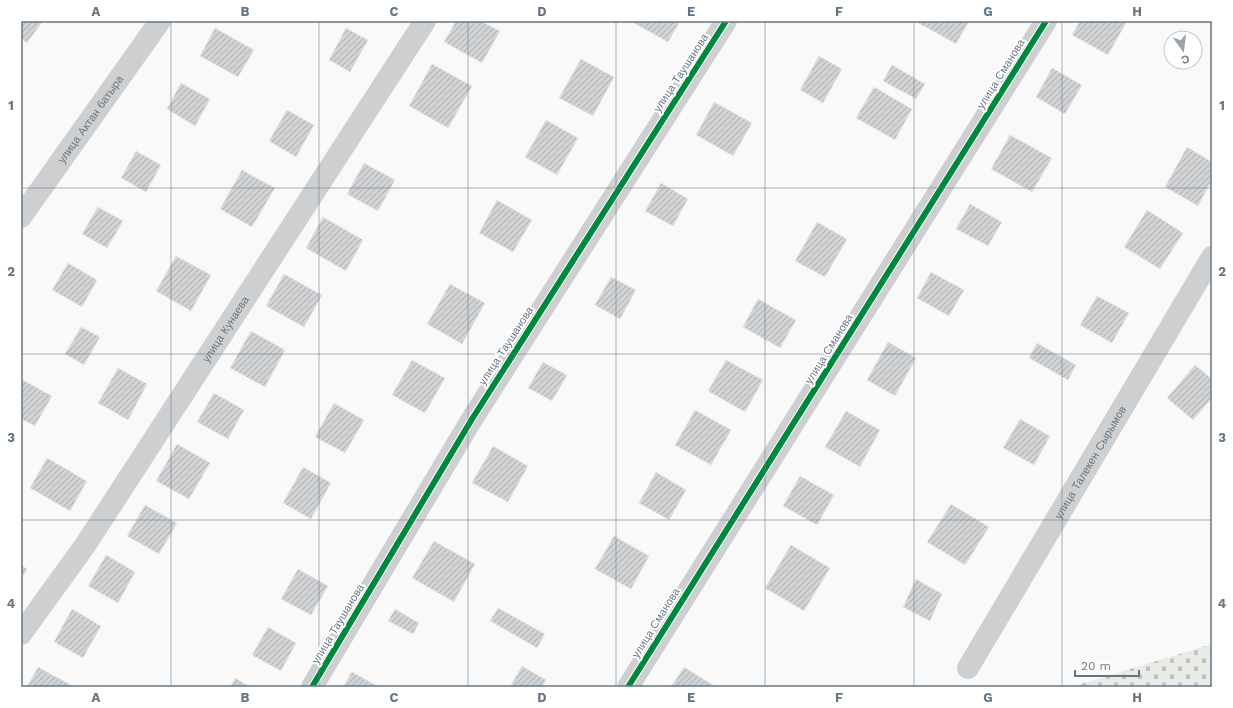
<svg xmlns="http://www.w3.org/2000/svg" width="1233" height="708" font-family="'Work Sans',sans-serif">
  <defs>
    <pattern id="cemetery-stones" width="16" height="16" patternUnits="userSpaceOnUse"><rect width="16" height="16" fill="#e8ebe6"/><path d="M2 7V4a2 2 0 0 1 4 0v3zM10 15v-3a2 2 0 0 1 4 0v3z" fill="#c0c3c0"/></pattern>
    <pattern id="building-hatch" width="6" height="6" patternUnits="userSpaceOnUse"><rect width="6" height="6" fill="#d0d2d3"/><path d="M-1 1l2-2M0 6l6-6M5 7l2-2" fill="none" stroke="#acafb1"/></pattern>
  </defs>
  <rect width="100%" height="100%" fill="#f9f9f9"/>
  <polygon fill="url(#cemetery-stones)" points="1212,644 1212,687 1071,687"/>
  <g fill="url(#building-hatch)" stroke="#e8e8e8">
    <polygon points="21,21 43,21 27,43 21,38"/>
    <polygon points="456,21 481,21 500,31 482,63 444,42"/>
    <polygon points="632,21 680,21 668,42 632,22"/>
    <polygon points="915,21 969,21 956,44"/>
    <polygon points="1080,21 1127,21 1108,55 1072,35"/>
    <polygon points="215,28 254,50 238,77 200,56"/>
    <polygon points="346,28 368,40 350,72 329,60"/>
    <polygon points="819,56 842,69 823,103 800,90"/>
    <polygon points="581,59 614,77 593,116 559,98"/>
    <polygon points="432,64 472,86 448,128 409,106"/>
    <polygon points="892,65 925,84 916,99 883,81"/>
    <polygon points="1052,68 1082,85 1065,114 1036,97"/>
    <polygon points="181,83 210,99 195,126 167,109"/>
    <polygon points="874,87 912,109 895,140 856,118"/>
    <polygon points="714,102 752,123 733,156 696,135"/>
    <polygon points="287,110 314,125 296,157 269,141"/>
    <polygon points="546,120 578,138 557,175 525,157"/>
    <polygon points="1010,135 1052,158 1032,192 991,169"/>
    <polygon points="1187,147 1212,162 1212,180 1198,206 1165,187"/>
    <polygon points="136,151 161,165 146,192 121,178"/>
    <polygon points="364,163 395,180 378,211 347,194"/>
    <polygon points="242,170 275,188 252,227 220,209"/>
    <polygon points="661,183 688,199 673,226 645,211"/>
    <polygon points="497,200 532,220 513,252 479,233"/>
    <polygon points="970,204 1002,222 988,246 956,229"/>
    <polygon points="98,207 123,221 107,248 82,234"/>
    <polygon points="1147,210 1183,233 1160,269 1124,247"/>
    <polygon points="323,217 363,240 346,271 306,248"/>
    <polygon points="817,222 847,239 825,277 795,261"/>
    <polygon points="176,256 211,275 191,311 156,291"/>
    <polygon points="68,263 97,280 82,307 52,290"/>
    <polygon points="931,272 964,290 949,316 917,298"/>
    <polygon points="284,274 322,295 304,327 266,306"/>
    <polygon points="611,277 636,290 620,319 595,305"/>
    <polygon points="450,284 485,303 462,344 427,324"/>
    <polygon points="1097,296 1129,313 1112,343 1080,325"/>
    <polygon points="758,299 796,320 780,348 743,327"/>
    <polygon points="81,327 100,337 84,365 65,354"/>
    <polygon points="251,331 285,350 265,387 230,368"/>
    <polygon points="888,342 916,358 895,396 867,380"/>
    <polygon points="1037,343 1076,365 1068,380 1029,358"/>
    <polygon points="412,360 445,378 425,413 392,395"/>
    <polygon points="726,360 763,380 745,412 708,391"/>
    <polygon points="543,362 567,375 552,401 528,388"/>
    <polygon points="1195,365 1212,379 1212,398 1193,420 1167,398"/>
    <polygon points="118,368 147,384 128,420 98,403"/>
    <polygon points="23,380 52,396 35,426 21,419 21,384"/>
    <polygon points="214,393 244,410 228,439 197,422"/>
    <polygon points="334,403 364,420 345,453 315,437"/>
    <polygon points="695,410 731,430 711,465 675,445"/>
    <polygon points="846,411 880,430 860,467 825,447"/>
    <polygon points="1020,419 1050,436 1034,465 1003,448"/>
    <polygon points="177,444 210,463 189,499 156,481"/>
    <polygon points="493,446 528,466 508,502 472,483"/>
    <polygon points="47,458 87,481 70,511 30,488"/>
    <polygon points="303,467 331,483 311,519 283,503"/>
    <polygon points="656,472 686,490 669,520 639,503"/>
    <polygon points="800,476 834,495 817,525 783,506"/>
    <polygon points="951,504 989,527 965,565 927,542"/>
    <polygon points="145,505 177,523 159,554 127,536"/>
    <polygon points="614,536 649,556 631,589 595,569"/>
    <polygon points="434,541 475,564 454,602 412,578"/>
    <polygon points="791,545 830,568 804,611 765,588"/>
    <polygon points="106,555 135,572 118,603 88,586"/>
    <polygon points="21,565 27,569 21,580"/>
    <polygon points="298,569 328,586 311,615 281,599"/>
    <polygon points="916,579 942,594 930,621 903,607"/>
    <polygon points="498,608 545,634 537,648 490,621"/>
    <polygon points="72,609 101,626 83,658 54,642"/>
    <polygon points="395,609 419,623 413,634 388,621"/>
    <polygon points="268,627 296,643 281,671 252,655"/>
    <polygon points="522,666 546,680 542,687 510,687"/>
    <polygon points="38,667 71,685 70,687 27,687"/>
    <polygon points="684,667 716,687 671,687"/>
    <polygon points="352,672 379,687 343,687"/>
    <polygon points="235,678 251,687 230,687"/>
  </g>
  <g fill="none" stroke-linecap="round" stroke-linejoin="round">
    <g stroke="#cecfd0" stroke-width="22">
      <path id="s1" d="M21,217L160,21"/>
      <path id="s2" d="M21,634L86,544L425,21"/>
      <path id="s3" d="M968,668L1212,257"/>
      <polyline points="312,687 472,419 726,21"/>
      <polyline points="628,687 1046,21"/>
    </g>
    <g stroke="#fff" stroke-width="8">
      <g id="cycleway">
        <polyline points="312,687 472,419 726,21"/>
        <polyline points="628,687 1046,21"/>
      </g>
    </g>
    <use href="#cycleway" stroke="#00873e" stroke-width="6"/>
  </g>
  <path fill="none" stroke="#657683" stroke-width="1" stroke-opacity="0.55" d="M171,21V687M319,21V687M468,21V687M616,21V687M765,21V687M914,21V687M1062,21V687M21,188H1212M21,354H1212M21,520H1212"/>
  <g text-anchor="middle" dominant-baseline="central" stroke-width="4" stroke-linejoin="round" paint-order="stroke">
    <g font-size="11" fill="#657683" stroke="#fff">
      <text transform="translate(681 73) rotate(-57)">улица Таушанова</text>
      <text transform="translate(1001 74) rotate(-58)">улица Сманова</text>
      <text stroke="none"><textPath href="#s1" startOffset="120">улица Актан батыра</textPath></text>
      <text stroke="none"><textPath href="#s2" startOffset="367">улица Кунаева</textPath></text>
      <text transform="translate(506 346) rotate(-57)">улица Таушанова</text>
      <text transform="translate(829 349) rotate(-58)">улица Сманова</text>
      <text stroke="none"><textPath href="#s3" startOffset="239">улица Талекен Сырымов</textPath></text>
      <text transform="translate(656 623) rotate(-58)">улица Сманова</text>
      <text transform="translate(338 624) rotate(-59)">улица Таушанова</text>
    </g>
  </g>
  <rect width="1233" height="708" fill="none" stroke="#ffffff" stroke-width="44"/>
  <g transform="translate(1183 50) rotate(166)"><circle r="19" fill="#ffffff" stroke="#c1c8cd"/>
  <path d="M0-3L7 15L0 10L-7 15Z" fill="#99a4ac"/>
  <text y="-6" font-size="11" font-weight="bold" text-anchor="middle" fill="#657683">С</text>
  </g>
  <path d="M1075 670v6h64v-6" fill="none" stroke="#657683" stroke-width="2"/>
  <text x="1081" y="670" font-size="12" fill="#657683" stroke="#ffffff" stroke-width="3" paint-order="stroke">20 m</text>
  <rect x="22" y="22" width="1189" height="664" fill="none" stroke="#657683" stroke-width="1.5"/>
  <g font-size="13" text-anchor="middle" font-weight="bold" fill="#657683">
    <text x="96" y="16">A</text>
    <text x="245" y="16">B</text>
    <text x="394" y="16">C</text>
    <text x="542" y="16">D</text>
    <text x="691" y="16">E</text>
    <text x="839" y="16">F</text>
    <text x="988" y="16">G</text>
    <text x="1137" y="16">H</text>
    <text x="11" y="110">1</text>
    <text x="1222" y="110">1</text>
    <text x="11" y="276">2</text>
    <text x="1222" y="276">2</text>
    <text x="11" y="442">3</text>
    <text x="1222" y="442">3</text>
    <text x="11" y="608">4</text>
    <text x="1222" y="608">4</text>
    <text x="96" y="702">A</text>
    <text x="245" y="702">B</text>
    <text x="394" y="702">C</text>
    <text x="542" y="702">D</text>
    <text x="691" y="702">E</text>
    <text x="839" y="702">F</text>
    <text x="988" y="702">G</text>
    <text x="1137" y="702">H</text>
  </g>
</svg>
